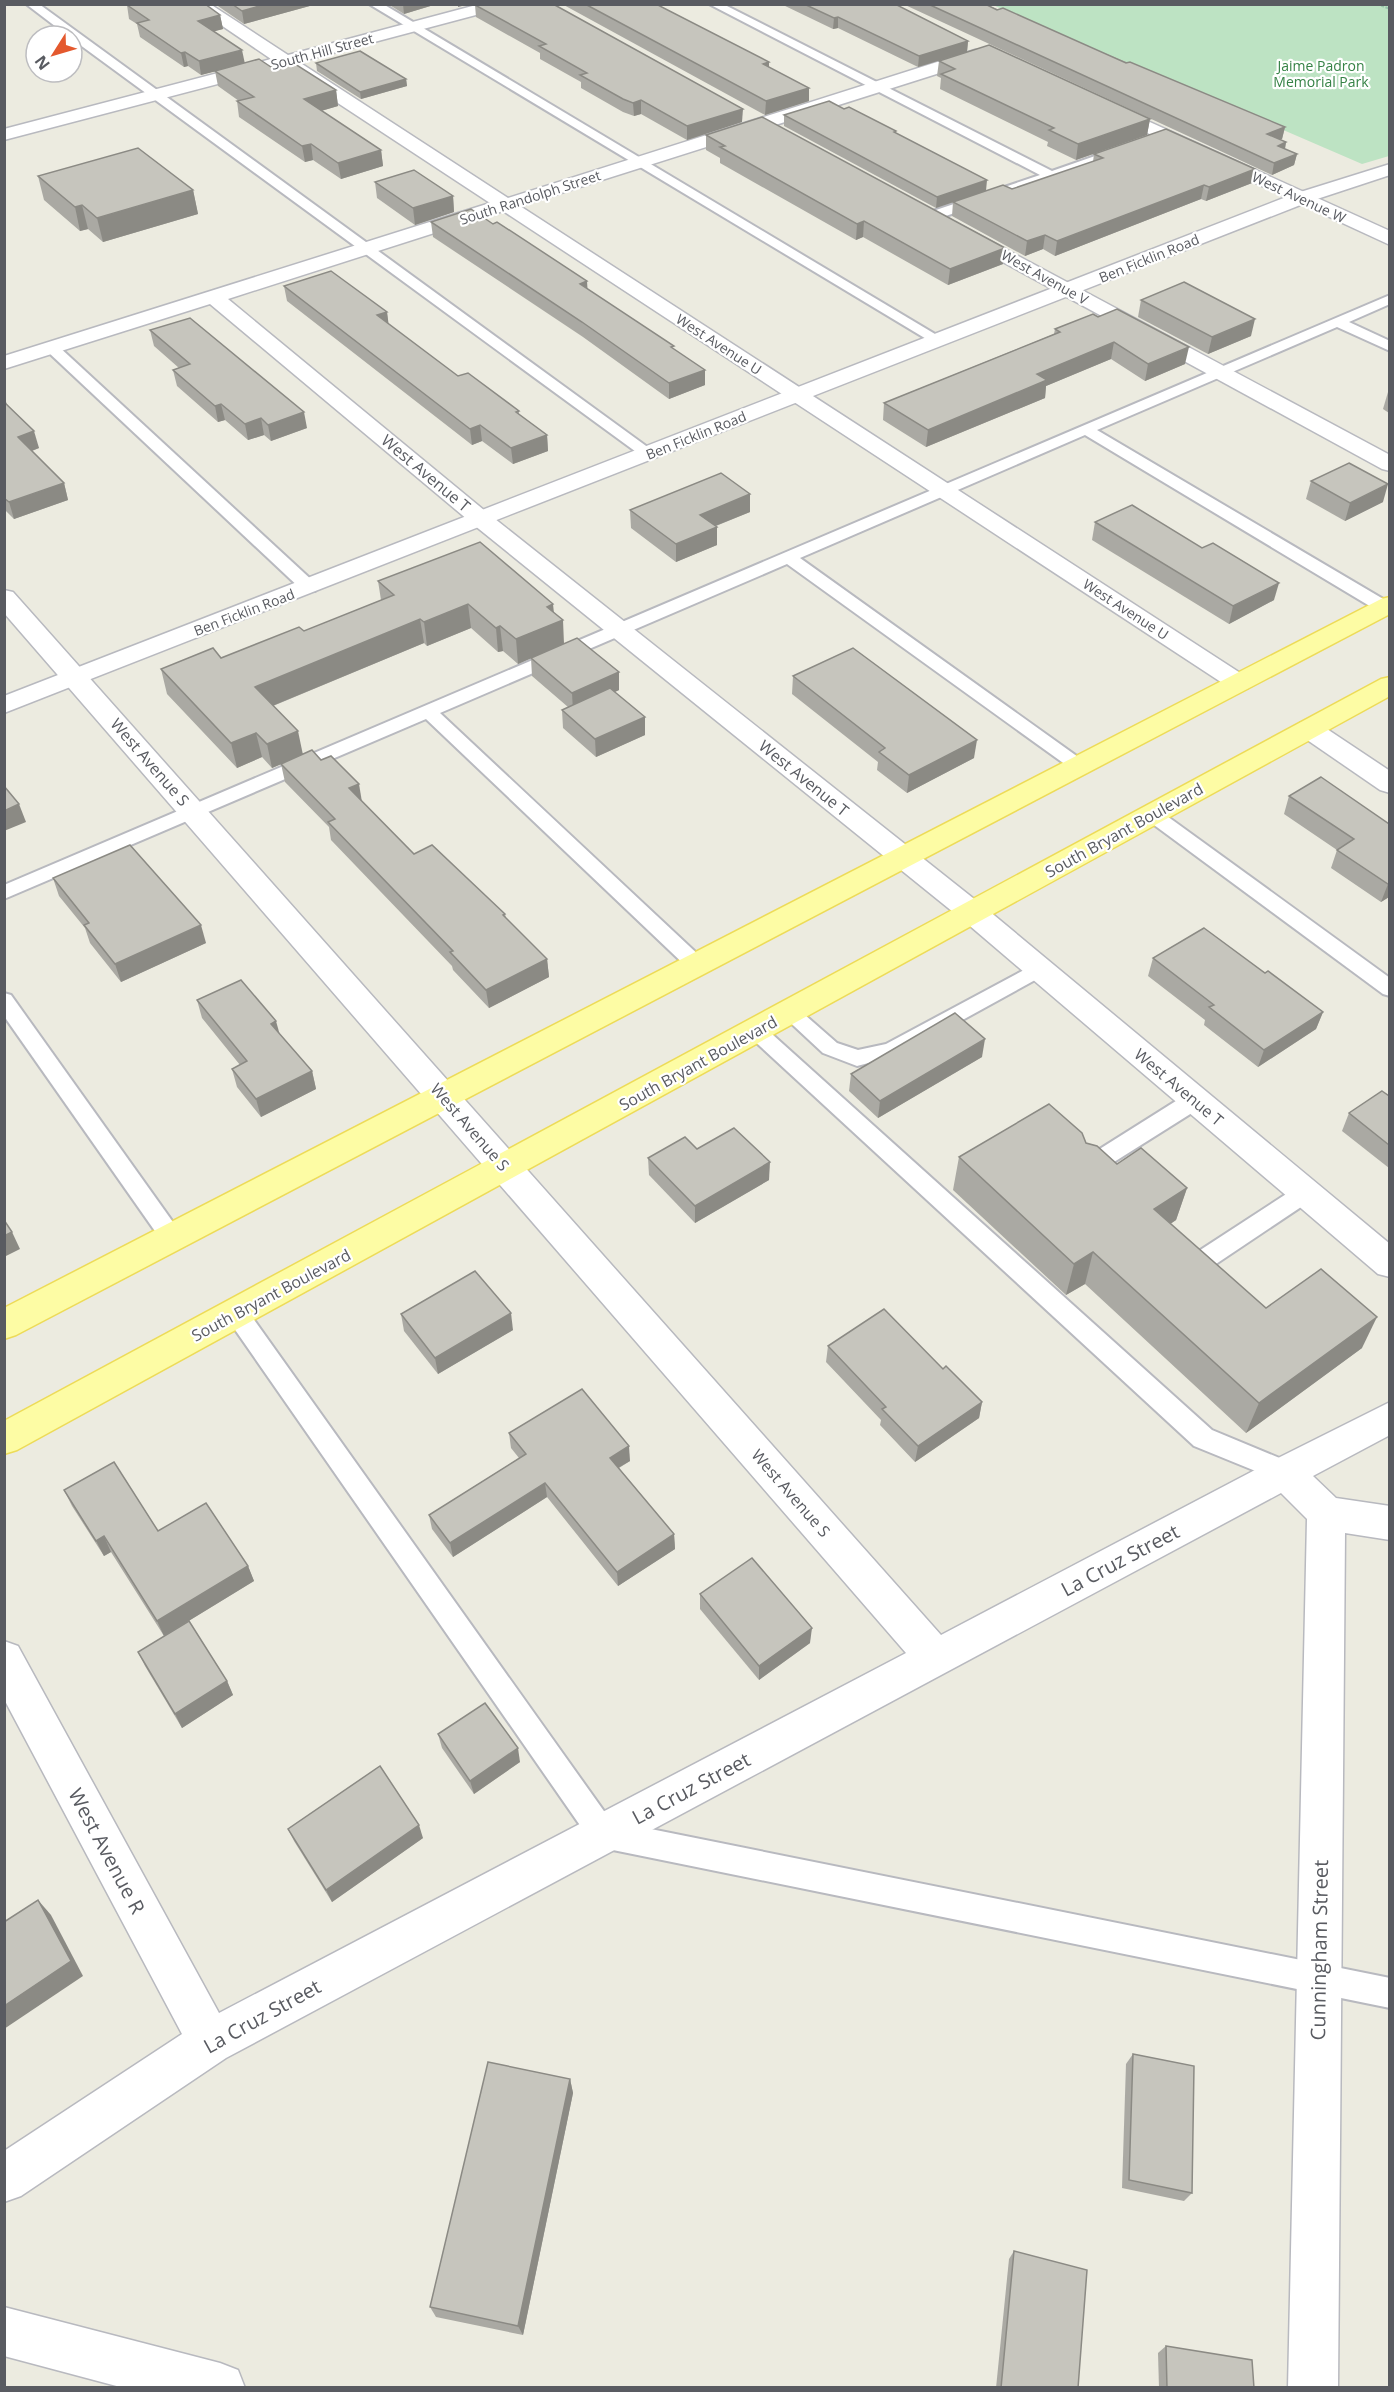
<svg xmlns="http://www.w3.org/2000/svg" width="1394" height="2392" font-family="'Open Sans',sans-serif">
  <rect width="100%" height="100%" fill="#ecebe0"/>
  <polygon fill="#bde3c3" points="993,5 1389,5 1389,156 1362,164"/>
  <g fill="none" stroke-linecap="round" stroke-linejoin="round">
    <g stroke="#b8b9bf" stroke-width="4">
      <g id="service">
        <polygon points="26,4 39,4 653,451 656,454 653,457 643,457 72,39 72,36 68,36"/>
        <polygon points="369,4 383,4 945,340 943,343 933,343"/>
        <polygon points="709,4 723,4 1052,171 1118,148 1122,147 1128,151 1126,154 937,219 927,219 926,216 927,213 1040,175"/>
        <polygon points="1390,295 1390,304 1349,322 1390,341 1390,351 1337,327 1097,430 1390,603 1390,611 1378,611 1085,435 800,558 1085,762 1088,766 1085,770 1073,770 787,564 440,713 704,960 707,965 704,970 697,972 690,970 426,719 4,899 4,885"/>
        <polygon points="52,344 57,345 315,583 317,587 315,591 303,591 47,351 45,348 47,345"/>
        <polygon points="1153,809 1160,811 1390,978 1390,996 1383,994 1146,819 1144,815 1146,811"/>
        <polygon points="1039,962 1046,964 1049,969 1046,974 899,1055 857,1066 823,1053 780,1013 783,1008 790,1006 797,1008 837,1043 858,1050 886,1044"/>
        <polygon points="4,993 11,995 180,1232 183,1238 180,1244 172,1247 164,1244 4,1016"/>
        <polygon points="756,1023 763,1026 1212,1430 1294,1464 1298,1472 1294,1480 1285,1483 1194,1446 749,1036 746,1031 749,1026"/>
        <polygon points="1195,1092 1203,1094 1206,1100 1203,1106 1095,1174 1087,1177 1079,1174 1076,1168 1079,1162 1187,1094"/>
        <polygon points="1305,1184 1313,1187 1316,1193 1313,1199 1201,1274 1193,1276 1185,1274 1181,1267 1185,1260 1297,1187"/>
        <polygon points="237,1304 245,1307 611,1821 1390,1978 1390,2008 603,1848 593,1844 229,1321 225,1314 229,1307"/>
      </g>
    </g>
    <g stroke="#b8b9bf" stroke-width="3">
      <g id="minor">
        <polygon points="190,4 210,4 288,55 480,4 508,4 506,7 299,62 508,198 975,50 987,50 989,54 987,58 520,206 1248,678 1252,683 1248,688 1239,691 1230,688 503,211 228,299 490,515 983,906 1390,1244 1390,1277 1378,1274 963,920 474,525 210,304 4,369 4,356 490,203 283,67 4,140 4,129 271,59"/>
        <polygon points="1108,103 1390,231 1390,245 1102,112 1099,108 1102,104"/>
        <polygon points="964,227 1390,455 1390,471 1382,469 957,237 954,233 957,229"/>
        <polygon points="4,590 13,592 941,1635 1272,1461 1390,1402 1390,1435 1313,1476 1336,1498 1390,1506 1390,1540 1345,1533 1338,2388 1288,2388 1307,1519 1281,1493 226,2058 21,2196 4,2202 4,2151 182,2034 4,1699 4,1641 18,1646 219,2013 906,1653 4,613"/>
        <polygon points="1309,721 1318,723 1390,771 1390,793 1380,790 1300,735 1296,729 1300,723"/>
        <polygon points="4,2307 220,2363 238,2370 245,2388 124,2388 4,2356"/>
      </g>
    </g>
    <g stroke="#b8b9bf" stroke-width="3">
      <polygon id="tertiary" points="1390,164 1390,175 1308,202 4,713 4,696 1294,194"/>
    </g>
    <g stroke="#eddb58" stroke-width="3">
      <g id="primary">
        <polygon points="1390,597 1390,614 16,1335 4,1339 4,1308 1381,599"/>
        <polygon points="1390,677 1390,696 17,1450 4,1454 4,1421 1381,679"/>
      </g>
    </g>
    <polyline stroke="#96c4aa" stroke-width="2" stroke-dasharray="3 1.5" stroke-linecap="butt" points="1377,4 1390,9"/>
    <use href="#service" fill="#fff" fill-rule="evenodd"/>
    <use href="#minor" fill="#fff" fill-rule="evenodd"/>
    <use href="#tertiary" fill="#fff" fill-rule="evenodd"/>
    <use href="#primary" fill="#fdfca4" fill-rule="evenodd"/>
  </g>
  <g fill="#aaa9a3">
    <polygon points="215,4 317,4 244,24"/>
    <polygon points="388,4 437,4 404,14"/>
    <polygon points="562,4 656,4 769,62 769,67 809,101 765,115"/>
    <polygon points="781,4 895,4 968,41 967,52 918,67 838,28 833,29"/>
    <polygon points="903,4 985,4 1285,127 1282,139 1280,140 1286,142 1285,149 1297,154 1294,165 1272,175"/>
    <polygon points="127,5 220,15 223,29 214,31 245,63 271,67 336,90 338,106 321,111 381,150 383,166 341,179 313,160 305,162 239,117 237,101 239,101 218,86 215,71 201,75 188,66 184,67 140,37 137,24 129,19"/>
    <polygon points="475,5 742,122 687,140 641,114 634,116 623,112 581,88 581,82 540,59 540,53 476,17"/>
    <polygon points="939,61 1150,119 1147,135 1076,160 1047,146 1048,142 940,89 941,78 937,76"/>
    <polygon points="316,63 406,79 407,86 361,99 317,71"/>
    <polygon points="784,115 896,133 986,191 936,208 784,126"/>
    <polygon points="706,135 1005,248 1003,264 948,285 863,237 856,240 720,163 720,158 706,150"/>
    <polygon points="1094,154 1252,183 1206,201 1201,199 1055,256 1043,249 1025,256 952,216 953,202 1012,189 1093,162"/>
    <polygon points="38,176 193,190 198,214 103,242 88,229 80,231 44,200"/>
    <polygon points="375,182 453,196 454,212 415,225 377,198"/>
    <polygon points="431,222 588,289 674,349 705,385 669,399 583,337 433,237"/>
    <polygon points="284,286 387,312 388,324 458,376 519,411 519,415 547,435 548,451 513,464 482,441 472,445 287,301"/>
    <polygon points="1141,300 1251,336 1208,354 1138,317"/>
    <polygon points="1093,314 1185,364 1145,381 1111,359 1046,386 1045,398 926,447 883,420 884,403 1054,334 1055,329"/>
    <polygon points="150,330 307,428 271,441 264,435 248,440 225,420 218,422 177,386 173,370 179,368 154,346"/>
    <polygon points="1389,391 1389,413 1383,409 1388,392"/>
    <polygon points="4,397 7,404 39,448 32,451 64,483 68,500 14,519 4,509"/>
    <polygon points="1311,481 1383,502 1345,521 1306,499"/>
    <polygon points="630,510 750,512 716,526 717,527 717,545 676,562 631,528"/>
    <polygon points="1095,522 1274,600 1229,624 1092,540"/>
    <polygon points="378,581 554,613 564,644 619,690 615,692 645,735 596,757 563,728 562,710 568,707 532,676 531,658 518,664 503,651 498,652 471,628 427,646 424,643 273,706 303,754 362,802 414,854 505,914 506,918 547,959 549,977 489,1008 453,970 452,966 331,840 329,827 285,782 281,764 272,768 262,757 237,768 167,694 161,669 221,658 304,631 381,600"/>
    <polygon points="793,676 974,758 907,793 877,770 878,762 792,694"/>
    <polygon points="1289,796 1389,824 1389,897 1381,902 1331,868 1337,850 1284,814"/>
    <polygon points="53,878 206,943 121,982 90,943 85,928 59,896"/>
    <polygon points="1153,958 1265,973 1323,1012 1316,1029 1258,1067 1204,1025 1205,1020 1148,976"/>
    <polygon points="197,1000 279,1033 312,1071 316,1089 261,1117 237,1087 232,1069 240,1065 202,1018"/>
    <polygon points="982,1057 878,1118 849,1091 851,1074"/>
    <polygon points="1389,1096 1389,1168 1342,1131 1349,1113"/>
    <polygon points="1086,1143 1117,1164 1187,1188 1176,1220 1170,1224 1266,1308 1362,1348 1246,1433 1085,1284 1066,1295 953,1190 959,1157"/>
    <polygon points="697,1149 769,1180 695,1223 649,1175 648,1158"/>
    <polygon points="401,1314 513,1330 438,1374 404,1331"/>
    <polygon points="828,1346 943,1369 982,1402 979,1418 915,1462 880,1425 881,1420 826,1362"/>
    <polygon points="509,1433 630,1461 619,1468 674,1534 675,1549 618,1586 547,1497 453,1557 432,1529 429,1515 519,1458 511,1448"/>
    <polygon points="64,1490 158,1531 248,1566 254,1581 164,1636 111,1552 104,1556 72,1506"/>
    <polygon points="700,1594 810,1643 759,1680 700,1609"/>
    <polygon points="138,1652 227,1681 233,1695 182,1728 145,1666"/>
    <polygon points="438,1734 520,1762 474,1794 442,1748"/>
    <polygon points="288,1829 423,1838 332,1902 294,1841"/>
    <polygon points="1133,2054 1192,2193 1184,2201 1122,2188 1126,2064"/>
    <polygon points="570,2079 573,2093 523,2335 436,2317 430,2307"/>
    <polygon points="1014,2251 1078,2388 996,2388 1009,2259"/>
    <polygon points="1166,2346 1254,2388 1159,2388 1158,2353"/>
  </g>
  <g fill="#8b8a84">
    <polygon points="266,4 317,4 244,24 242,11"/>
    <polygon points="403,4 437,4 404,14"/>
    <polygon points="458,4 470,4 458,7"/>
    <polygon points="220,15 223,29 201,35 198,21"/>
    <polygon points="838,17 838,28 833,29 834,18"/>
    <polygon points="968,41 967,52 918,67 919,56"/>
    <polygon points="242,50 245,64 201,75 199,61"/>
    <polygon points="185,52 188,66 184,67 181,53"/>
    <polygon points="769,62 769,75 763,64"/>
    <polygon points="406,79 407,86 361,99 360,92"/>
    <polygon points="809,88 809,101 765,115 766,101"/>
    <polygon points="336,90 338,106 307,115 304,99"/>
    <polygon points="641,100 641,114 634,116 633,103"/>
    <polygon points="743,109 742,122 687,140 687,126"/>
    <polygon points="1150,119 1147,135 1076,160 1078,144"/>
    <polygon points="1285,127 1282,139 1264,146 1267,134"/>
    <polygon points="1286,142 1284,154 1278,146"/>
    <polygon points="311,144 313,160 305,162 302,146"/>
    <polygon points="381,150 383,166 341,179 338,163"/>
    <polygon points="1297,154 1294,165 1272,175 1274,163"/>
    <polygon points="1255,169 1252,183 1206,201 1209,187"/>
    <polygon points="987,180 986,191 936,208 937,197"/>
    <polygon points="1204,185 1201,199 1055,256 1057,241"/>
    <polygon points="193,190 198,214 103,242 97,218"/>
    <polygon points="453,196 454,212 415,225 413,208"/>
    <polygon points="82,205 88,229 80,231 75,207"/>
    <polygon points="864,221 863,237 856,240 857,224"/>
    <polygon points="1045,235 1043,249 1025,256 1027,241"/>
    <polygon points="1005,248 1003,264 948,285 950,269"/>
    <polygon points="587,281 588,296 580,284"/>
    <polygon points="387,312 389,327 377,315"/>
    <polygon points="1255,319 1251,336 1208,354 1212,337"/>
    <polygon points="1114,342 1111,359 1046,386 1045,398 926,447 928,430 1037,374"/>
    <polygon points="1189,347 1185,364 1145,381 1148,364"/>
    <polygon points="705,370 705,385 669,399 669,383"/>
    <polygon points="221,404 225,420 218,422 215,406"/>
    <polygon points="304,412 307,428 271,441 268,425"/>
    <polygon points="261,418 264,435 248,440 245,424"/>
    <polygon points="480,425 482,441 472,445 470,429"/>
    <polygon points="34,431 39,448 23,454 18,437"/>
    <polygon points="547,435 548,451 513,464 511,448"/>
    <polygon points="64,483 68,500 14,519 9,502"/>
    <polygon points="1388,484 1383,502 1345,521 1350,503"/>
    <polygon points="750,494 750,512 700,532 700,515"/>
    <polygon points="717,527 717,545 676,562 676,544"/>
    <polygon points="1279,583 1274,600 1229,624 1233,606"/>
    <polygon points="468,604 471,628 427,646 424,622"/>
    <polygon points="553,604 555,623 563,620 564,644 518,664 516,639 547,607"/>
    <polygon points="420,619 424,643 260,711 255,687"/>
    <polygon points="500,626 503,651 498,652 496,628"/>
    <polygon points="619,672 619,690 573,711 572,693"/>
    <polygon points="645,717 645,735 596,757 595,739"/>
    <polygon points="298,731 303,755 272,768 267,744"/>
    <polygon points="256,733 262,757 237,768 231,743"/>
    <polygon points="977,740 974,758 907,793 909,775"/>
    <polygon points="359,784 362,802 349,788"/>
    <polygon points="19,804 26,822 4,831 4,811"/>
    <polygon points="1389,883 1389,897 1381,902 1388,884"/>
    <polygon points="201,925 206,943 121,982 115,964"/>
    <polygon points="547,959 549,977 489,1008 486,990"/>
    <polygon points="1323,1012 1316,1029 1258,1067 1264,1050"/>
    <polygon points="276,1021 281,1039 271,1024"/>
    <polygon points="985,1039 982,1057 878,1118 880,1101"/>
    <polygon points="312,1071 316,1089 261,1117 256,1099"/>
    <polygon points="770,1162 769,1180 695,1223 695,1206"/>
    <polygon points="1187,1188 1176,1220 1144,1242 1154,1209"/>
    <polygon points="12,1232 20,1249 4,1257 4,1236"/>
    <polygon points="1093,1252 1085,1284 1066,1295 1074,1264"/>
    <polygon points="511,1313 513,1330 438,1374 435,1358"/>
    <polygon points="1377,1317 1362,1348 1246,1433 1259,1403"/>
    <polygon points="982,1402 979,1418 915,1462 918,1446"/>
    <polygon points="629,1446 630,1461 611,1472 610,1458"/>
    <polygon points="545,1483 547,1497 453,1557 450,1543"/>
    <polygon points="674,1534 675,1549 618,1586 617,1572"/>
    <polygon points="104,1536 111,1552 104,1556 96,1541"/>
    <polygon points="248,1566 254,1581 164,1636 157,1621"/>
    <polygon points="812,1628 810,1643 759,1680 759,1666"/>
    <polygon points="227,1681 233,1695 182,1728 175,1714"/>
    <polygon points="518,1748 520,1762 474,1794 470,1781"/>
    <polygon points="419,1825 423,1838 332,1902 326,1890"/>
    <polygon points="38,1900 51,1915 83,1976 4,2029 4,2006"/>
    <polygon points="570,2079 573,2093 523,2335 518,2326"/>
  </g>
  <g fill="#c6c5bd" stroke="#8b8a84" stroke-width="1.5">
    <polygon points="128,4 205,4 220,15 198,21 242,50 199,61 185,52 181,53 137,23 149,20 127,5"/>
    <polygon points="232,4 266,4 242,11"/>
    <polygon points="553,4 743,109 687,126 641,100 633,103 623,99 580,75 587,73 539,46 546,44 475,5"/>
    <polygon points="585,4 656,4 769,62 763,64 809,88 766,101"/>
    <polygon points="804,4 895,4 968,41 919,56 838,17 834,18"/>
    <polygon points="928,4 985,4 997,10 1003,8 1126,63 1130,62 1285,127 1267,134 1286,142 1278,146 1297,154 1274,163"/>
    <polygon points="989,45 1150,119 1078,144 1049,130 1054,128 941,74 955,69 939,61"/>
    <polygon points="360,51 406,79 360,92 316,63"/>
    <polygon points="259,59 271,67 292,62 336,90 304,99 381,150 338,163 311,144 302,146 237,101 254,97 215,71"/>
    <polygon points="829,101 844,109 849,107 896,131 894,132 987,180 937,197 784,115"/>
    <polygon points="762,117 1005,248 950,269 864,221 857,224 720,147 725,146 706,135"/>
    <polygon points="1166,129 1255,169 1209,187 1204,185 1057,241 1045,235 1027,241 953,202 1003,185 1012,189 1103,158 1094,154"/>
    <polygon points="138,148 193,190 97,218 82,205 75,207 38,176"/>
    <polygon points="414,170 453,196 413,208 375,182"/>
    <polygon points="471,209 493,224 497,222 587,281 580,284 674,346 671,347 705,370 669,383 582,322 431,222"/>
    <polygon points="331,271 387,312 377,315 458,376 468,373 519,411 516,412 547,435 511,448 480,425 470,429 284,286"/>
    <polygon points="1184,282 1255,319 1212,337 1141,300"/>
    <polygon points="1117,309 1189,347 1148,364 1114,342 1037,374 1047,380 928,430 884,403 1060,332 1055,329 1093,314 1098,317"/>
    <polygon points="190,318 304,412 268,425 261,418 245,424 221,404 215,406 173,370 190,364 150,330"/>
    <polygon points="4,402 34,431 18,437 64,483 9,502 4,498"/>
    <polygon points="1349,463 1388,484 1350,503 1311,481"/>
    <polygon points="721,473 750,494 700,515 717,527 676,544 630,510"/>
    <polygon points="1132,505 1202,548 1213,543 1279,583 1233,606 1095,522"/>
    <polygon points="480,542 553,604 547,607 563,620 516,639 500,626 496,628 468,604 424,622 420,619 255,687 298,731 267,744 256,733 231,743 161,669 213,648 221,658 299,627 304,631 394,595 378,581"/>
    <polygon points="577,638 619,672 572,693 531,658"/>
    <polygon points="853,648 977,740 909,775 879,752 885,748 793,676"/>
    <polygon points="610,688 645,717 595,739 562,710"/>
    <polygon points="312,750 321,760 331,756 359,784 349,788 414,854 432,845 505,914 503,915 547,959 486,990 450,952 453,951 328,822 335,819 281,764"/>
    <polygon points="1321,777 1389,824 1389,883 1388,884 1337,850 1354,839 1289,796"/>
    <polygon points="4,786 19,804 4,811"/>
    <polygon points="130,845 201,925 115,964 84,925 89,923 53,878"/>
    <polygon points="1204,928 1265,973 1268,971 1323,1012 1264,1050 1209,1007 1214,1005 1153,958"/>
    <polygon points="241,980 276,1021 271,1024 312,1071 256,1099 232,1069 247,1061 197,1000"/>
    <polygon points="955,1013 985,1039 880,1101 851,1074"/>
    <polygon points="1382,1091 1389,1096 1389,1145 1349,1113"/>
    <polygon points="1049,1104 1082,1133 1086,1143 1097,1146 1117,1164 1141,1148 1187,1188 1154,1209 1266,1308 1321,1269 1377,1317 1259,1403 1093,1252 1074,1264 959,1157"/>
    <polygon points="734,1128 770,1162 695,1206 648,1158 685,1137 697,1149"/>
    <polygon points="4,1220 12,1232 4,1236"/>
    <polygon points="475,1271 511,1313 435,1358 401,1314"/>
    <polygon points="884,1309 943,1369 946,1366 982,1402 918,1446 882,1409 886,1407 828,1346"/>
    <polygon points="582,1389 629,1446 610,1458 674,1534 617,1572 545,1483 450,1543 429,1515 526,1454 509,1433"/>
    <polygon points="114,1462 158,1531 206,1503 248,1566 157,1621 104,1536 96,1541 64,1490"/>
    <polygon points="752,1558 812,1628 759,1666 700,1594"/>
    <polygon points="189,1621 227,1681 175,1714 138,1652"/>
    <polygon points="485,1703 518,1748 470,1781 438,1734"/>
    <polygon points="380,1766 419,1825 326,1890 288,1829"/>
    <polygon points="38,1900 71,1961 4,2006 4,1922"/>
    <polygon points="1133,2054 1194,2066 1192,2193 1129,2180"/>
    <polygon points="488,2062 570,2079 518,2326 430,2307"/>
    <polygon points="1014,2251 1087,2270 1078,2388 1001,2388"/>
    <polygon points="1166,2346 1252,2360 1254,2388 1167,2388"/>
  </g>
  <g text-anchor="middle" dominant-baseline="central" stroke-width="4.5" stroke-linejoin="round" paint-order="stroke">
    <g font-size="14" fill="#595b61" stroke="#fff">
      <text transform="translate(322 51) rotate(-15)">South Hill Street</text>
      <text transform="translate(530 197) rotate(-18)">South Randolph Street</text>
      <text transform="translate(1299 197) rotate(25)">West Avenue W</text>
      <text transform="translate(1149 258) rotate(-22)">Ben Ficklin Road</text>
      <text transform="translate(1045 277) rotate(29)">West Avenue V</text>
      <text transform="translate(719 344) rotate(33)">West Avenue U</text>
      <text transform="translate(696 435) rotate(-22)">Ben Ficklin Road</text>
      <text transform="translate(1126 609) rotate(33)">West Avenue U</text>
      <text transform="translate(244 612) rotate(-21)">Ben Ficklin Road</text>
    </g>
    <g font-size="14" fill="#368246" stroke="#fff">
      <text x="1321" y="65">Jaime Padron<tspan x="1321" dy="16">Memorial Park</tspan></text>
    </g>
    <g font-size="16" fill="#595b61" stroke="#fff">
      <text transform="translate(426 473) rotate(40)">West Avenue T</text>
      <text transform="translate(150 762) rotate(49)">West Avenue S</text>
      <text transform="translate(804 778) rotate(39)">West Avenue T</text>
      <text transform="translate(1124 830) rotate(-29)">South Bryant Boulevard</text>
      <text transform="translate(698 1063) rotate(-29)">South Bryant Boulevard</text>
      <text transform="translate(1179 1087) rotate(40)">West Avenue T</text>
      <text transform="translate(470 1127) rotate(49)">West Avenue S</text>
      <text transform="translate(271 1295) rotate(-28)">South Bryant Boulevard</text>
      <text transform="translate(791 1493) rotate(49)">West Avenue S</text>
    </g>
    <g font-size="20" fill="#595b61" stroke="#fff">
      <text transform="translate(1120 1560) rotate(-28)">La Cruz Street</text>
      <text transform="translate(691 1788) rotate(-28)">La Cruz Street</text>
      <text transform="translate(107 1851) rotate(62)">West Avenue R</text>
      <text transform="translate(1319 1950) rotate(-89)">Cunningham Street</text>
      <text transform="translate(262 2016) rotate(-29)">La Cruz Street</text>
    </g>
  </g>
  <rect width="1394" height="2392" fill="none" stroke="#595b61" stroke-width="12"/>
  <g transform="translate(54 54) rotate(233)"><circle r="28" fill="#ffffff" stroke="#bdbdc0" stroke-width="1.5"/>
  <path d="M0-4.5L10 22L0 15L-10 22Z" fill="#e4592e"/>
  <text y="-9" font-size="16" font-weight="bold" text-anchor="middle" fill="#595b61">N</text>
  </g>
</svg>
